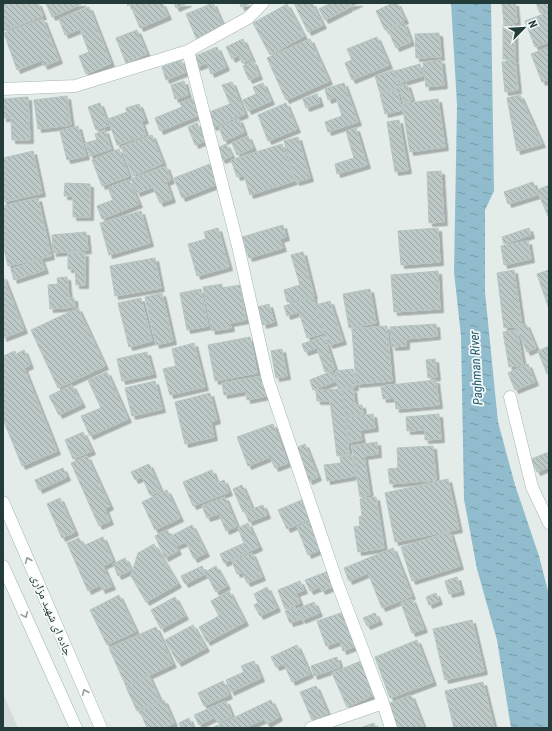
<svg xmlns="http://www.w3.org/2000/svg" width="552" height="731" font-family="'Roboto Condensed','Noto Naskh Arabic',sans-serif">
  <defs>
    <pattern id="water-ripples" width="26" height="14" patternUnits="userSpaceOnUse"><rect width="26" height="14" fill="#90bccd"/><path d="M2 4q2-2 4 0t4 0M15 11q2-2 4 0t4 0" fill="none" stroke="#759aa7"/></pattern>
    <pattern id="building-back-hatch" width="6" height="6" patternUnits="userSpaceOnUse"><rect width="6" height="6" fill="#bcc9c6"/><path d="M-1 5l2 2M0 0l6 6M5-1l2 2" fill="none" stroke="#99a4a2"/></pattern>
    <filter id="shadow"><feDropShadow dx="3.5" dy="3.5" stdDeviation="0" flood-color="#0004"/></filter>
  </defs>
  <rect width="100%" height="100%" fill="#e3ece9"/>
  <polygon fill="#d2dcd8" points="3,694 18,728 3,728"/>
  <polygon fill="url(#water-ripples)" points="451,3 491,3 494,191 485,210 485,292 498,422 515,485 539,556 549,595 549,728 511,728 497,640 477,569 464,499 461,336 454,272 457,105"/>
  <g fill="url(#building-back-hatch)" stroke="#b6c5c1" filter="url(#shadow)">
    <polygon points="3,3 38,3 43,16 3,31"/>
    <polygon points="46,3 83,3 52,17"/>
    <polygon points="127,3 162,3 168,16 140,28 130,4 128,6"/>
    <polygon points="174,3 188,3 176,8"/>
    <polygon points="213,3 224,28 197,40 186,14"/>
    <polygon points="240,3 251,3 241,7"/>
    <polygon points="294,3 312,3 323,25 308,32"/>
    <polygon points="331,3 347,3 349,8 325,20 319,9"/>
    <polygon points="348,3 359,3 350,7"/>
    <polygon points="393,3 397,3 405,20 385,30 376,11"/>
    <polygon points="502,3 515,3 517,22 504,24"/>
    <polygon points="536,3 549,3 549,10 540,13"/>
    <polygon points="287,4 304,36 270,55 253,23"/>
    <polygon points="89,7 111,63 86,74 79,56 89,52 80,29 65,35 59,19"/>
    <polygon points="549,12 549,42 535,47 525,21"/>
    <polygon points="43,19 59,60 44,66 42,60 17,70 4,33"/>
    <polygon points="404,23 411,42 396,48 388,30"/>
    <polygon points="514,24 515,59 503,59 503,25"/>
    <polygon points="137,30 147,54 126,63 116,38"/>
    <polygon points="439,33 441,57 416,58 415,34"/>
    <polygon points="377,37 389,65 352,80 345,63 352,60 347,49"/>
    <polygon points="243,39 252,59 242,63 239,55 232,59 226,47"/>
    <polygon points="310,39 329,81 286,100 267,58"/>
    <polygon points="217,47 226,67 211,74 207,63 197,67 193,57"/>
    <polygon points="549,47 549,79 542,82 531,54"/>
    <polygon points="181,60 186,72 166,80 162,67"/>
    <polygon points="441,60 444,85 426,87 423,62"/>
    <polygon points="515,60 518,90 505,92 502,62"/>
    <polygon points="253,61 259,76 249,80 243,66"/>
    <polygon points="420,64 423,76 399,83 395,71"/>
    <polygon points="394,70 399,88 380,93 375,76"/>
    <polygon points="184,81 188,95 175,99 171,85"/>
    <polygon points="232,82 245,114 213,127 207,113 230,104 222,85"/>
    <polygon points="263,83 271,101 248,111 243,100 256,94 253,87"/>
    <polygon points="344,83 358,122 328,132 325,122 342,116 336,97 328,100 325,89"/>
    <polygon points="407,84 412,100 404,103 399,86"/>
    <polygon points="397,90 402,110 385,114 380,94"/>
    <polygon points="317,94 320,103 306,108 303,99"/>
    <polygon points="520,95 542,144 517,151 507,98"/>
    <polygon points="67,96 71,125 38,129 34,100"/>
    <polygon points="28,97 30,140 12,140 11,118 3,118 3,99"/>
    <polygon points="192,98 199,115 160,131 155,118 182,107 180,103"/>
    <polygon points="438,99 445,147 410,152 402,104"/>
    <polygon points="100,103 108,126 96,130 88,107"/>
    <polygon points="286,103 297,129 268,141 258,115"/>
    <polygon points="139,104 145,120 141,121 146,135 117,145 108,119 127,112 126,108"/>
    <polygon points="239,119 244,132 224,141 219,127"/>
    <polygon points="399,120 408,170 395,172 387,122"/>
    <polygon points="197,123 205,141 195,145 188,127"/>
    <polygon points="78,126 86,156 67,160 60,131"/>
    <polygon points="356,128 367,165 337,174 335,164 354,158 346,131"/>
    <polygon points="105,130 111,149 90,156 85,143 97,140 95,134"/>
    <polygon points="152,135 163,163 133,176 121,147"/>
    <polygon points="248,136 253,148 237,155 232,143"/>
    <polygon points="298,137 310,178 296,182 284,141"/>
    <polygon points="226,144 232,156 222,160 217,148"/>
    <polygon points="282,144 294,181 250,195 244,175 237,177 231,160"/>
    <polygon points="119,149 129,176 102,186 92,160"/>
    <polygon points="33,151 42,193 3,202 3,158"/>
    <polygon points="210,164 218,184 182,198 174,178"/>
    <polygon points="166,166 171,180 166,182 172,199 160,203 153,187 137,193 131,179"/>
    <polygon points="441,171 444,222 429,223 427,172"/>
    <polygon points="129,180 139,204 102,219 97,206 113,200 108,188"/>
    <polygon points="533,182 537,195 508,204 504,192"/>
    <polygon points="65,183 90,184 90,217 73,217 73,196 64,196"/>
    <polygon points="549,185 549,215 548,216 537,190"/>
    <polygon points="38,198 51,256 8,266 3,244 3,206"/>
    <polygon points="141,211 150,243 109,255 100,223"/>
    <polygon points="283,225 286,237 280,239 283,248 249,258 242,237"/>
    <polygon points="218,228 229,267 197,276 188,244 206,239 204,232"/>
    <polygon points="438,228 440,262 401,265 398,231"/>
    <polygon points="529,228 531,235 504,244 502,237"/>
    <polygon points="86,232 88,250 53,253 52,235"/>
    <polygon points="528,241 531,259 504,265 501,246"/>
    <polygon points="303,252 314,296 287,302 284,290 300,285 291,255"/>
    <polygon points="68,253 85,253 85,285 76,285 75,269 68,269"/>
    <polygon points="155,258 161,288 115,296 110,266"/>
    <polygon points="41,259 45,270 14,280 11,269"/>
    <polygon points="514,270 522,326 504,328 497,273"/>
    <polygon points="549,270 549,309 537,274"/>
    <polygon points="438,271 440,309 394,312 391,275"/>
    <polygon points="3,276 24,330 3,338"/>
    <polygon points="67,277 69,298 74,298 75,307 50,309 48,285 58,284 57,278"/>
    <polygon points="222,284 222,288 240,285 246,320 230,323 231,328 212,331 203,287"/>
    <polygon points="201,289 208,326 187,330 180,293"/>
    <polygon points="370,289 376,323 349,328 343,294"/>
    <polygon points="162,293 173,341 156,345 145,297"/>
    <polygon points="313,297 324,333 307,338 299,312 287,316 284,306"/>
    <polygon points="141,298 152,341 129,347 118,303"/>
    <polygon points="330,301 343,341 329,345 316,305"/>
    <polygon points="269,304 274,322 263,325 258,307"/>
    <polygon points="78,308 105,366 58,388 31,330"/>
    <polygon points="436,324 437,336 406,339 406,346 392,347 390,327"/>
    <polygon points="526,324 536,348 527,352 517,328"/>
    <polygon points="387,326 392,381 356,384 352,329"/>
    <polygon points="517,330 523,365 509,367 503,332"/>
    <polygon points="324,336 335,369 325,372 317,348 305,352 302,344"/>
    <polygon points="250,337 257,373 215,381 208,345"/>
    <polygon points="194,343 205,387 170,395 163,369 176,366 172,349"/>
    <polygon points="549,346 549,373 547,374 538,351"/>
    <polygon points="282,349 287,376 276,378 271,351"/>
    <polygon points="24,350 30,365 24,368 57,451 22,466 3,419 3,356 15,351 16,354"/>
    <polygon points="147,352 153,374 122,381 117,359"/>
    <polygon points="435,359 437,377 428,378 426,360"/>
    <polygon points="528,364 535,382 515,390 508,373"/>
    <polygon points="353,369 355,387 338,389 336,371"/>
    <polygon points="332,371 336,381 313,390 310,380"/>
    <polygon points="107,372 128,419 90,436 81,416 101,408 88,380"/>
    <polygon points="263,376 267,396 247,400 246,391 224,395 222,383"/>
    <polygon points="436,380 439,405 396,409 395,398 383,399 381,386"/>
    <polygon points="155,381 162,409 132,416 125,388"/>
    <polygon points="72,385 82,404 59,415 49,396"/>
    <polygon points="342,389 349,454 337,456 330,401 317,401 316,390"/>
    <polygon points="353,389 355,405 362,405 363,414 345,416 343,390"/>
    <polygon points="210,393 217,420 211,422 214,437 185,444 175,402"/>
    <polygon points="373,414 375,428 360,430 362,440 349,442 346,418"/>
    <polygon points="439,414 441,439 425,440 425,430 407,431 406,417"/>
    <polygon points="273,424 288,463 275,468 270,457 248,466 237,437"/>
    <polygon points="83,432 92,451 73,459 65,440"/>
    <polygon points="377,442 378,454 364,456 370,495 360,497 352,446"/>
    <polygon points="305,444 318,477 309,481 296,448"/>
    <polygon points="433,446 436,480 390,484 388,469 398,468 397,448"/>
    <polygon points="549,452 549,467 537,472 531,459"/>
    <polygon points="352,455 355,476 327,481 324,465 341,463 340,457"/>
    <polygon points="87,456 110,506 105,509 110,521 99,526 71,463"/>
    <polygon points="149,464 161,491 150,495 142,477 135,480 131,472"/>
    <polygon points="63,468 67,477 39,490 35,480"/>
    <polygon points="212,470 217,483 224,480 229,492 193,506 183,482"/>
    <polygon points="448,479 459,529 395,542 385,493"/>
    <polygon points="242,485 252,508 243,512 233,489"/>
    <polygon points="167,490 180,518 155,530 142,502"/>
    <polygon points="225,497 237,526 226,531 219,514 207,518 202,506"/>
    <polygon points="376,497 384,548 358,552 354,527 360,526 359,517 362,516 360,499"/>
    <polygon points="60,498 75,532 62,538 47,504"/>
    <polygon points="304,499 312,518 287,529 278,510"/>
    <polygon points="263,505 267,515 249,522 245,512"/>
    <polygon points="311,521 322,549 308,555 297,527"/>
    <polygon points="248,523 259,547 224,563 220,554 244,543 238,528"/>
    <polygon points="192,525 206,553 194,559 186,542 176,546 171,536"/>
    <polygon points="167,530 178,551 165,558 155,536"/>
    <polygon points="450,532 460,566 412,581 401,547"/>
    <polygon points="103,537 113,561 103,566 112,586 102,590 100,585 88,591 67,543 79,538 83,546"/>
    <polygon points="154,544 178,584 146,602 131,576 138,553"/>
    <polygon points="393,548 412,596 382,608 368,573 349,581 344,568"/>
    <polygon points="252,553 262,577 247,583 242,572 237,574 232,561"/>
    <polygon points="125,558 131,570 118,576 113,564"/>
    <polygon points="202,566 205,574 185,584 181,576"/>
    <polygon points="216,566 227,586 216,592 205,572"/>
    <polygon points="329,571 335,586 322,591 320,587 310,591 305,580"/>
    <polygon points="457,577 461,591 449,594 445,581"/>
    <polygon points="300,581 304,590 296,593 300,603 285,609 278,590"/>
    <polygon points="267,587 277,608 260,616 254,605 258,603 254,594"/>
    <polygon points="229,591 245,622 207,642 199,627 219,616 211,601"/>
    <polygon points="436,593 439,601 429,605 426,597"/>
    <polygon points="119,595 136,631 107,645 90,610"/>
    <polygon points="175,597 185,616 161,629 151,610"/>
    <polygon points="412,599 424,629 412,633 401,603"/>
    <polygon points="314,602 319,613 302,620 297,609"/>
    <polygon points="295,607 300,620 290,623 285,611"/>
    <polygon points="344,612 356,646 343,651 340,641 326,646 317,621"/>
    <polygon points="375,613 379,621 367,626 363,618"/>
    <polygon points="472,620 484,671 445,680 433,629"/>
    <polygon points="193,625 206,648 178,663 165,640"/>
    <polygon points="156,627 173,664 126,686 109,648"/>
    <polygon points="417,640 433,682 390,698 375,657"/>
    <polygon points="297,645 310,674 292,682 284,664 276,667 271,657"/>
    <polygon points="337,657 340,667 314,676 311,666"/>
    <polygon points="254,661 261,678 231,692 226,680 244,672 241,666"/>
    <polygon points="361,661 376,694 347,707 332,673"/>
    <polygon points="149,676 160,700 137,711 126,687"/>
    <polygon points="223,681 229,695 204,706 198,693"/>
    <polygon points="483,682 494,727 454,728 445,691"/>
    <polygon points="316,686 328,714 312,720 300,692"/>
    <polygon points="411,695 424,728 397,728 388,704"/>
    <polygon points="164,700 174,723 163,728 147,728 140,711"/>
    <polygon points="271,700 279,717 267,724 264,719 245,728 212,728"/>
    <polygon points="226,701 232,716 218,723 215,717 199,725 194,715"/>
    <polygon points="189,718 193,728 181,728 179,723"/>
    <polygon points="374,723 376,728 360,728"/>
  </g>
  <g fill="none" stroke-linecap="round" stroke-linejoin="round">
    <g stroke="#a6b4b1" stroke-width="13">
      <g id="street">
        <polyline points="188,51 238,246 268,380 338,585 383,703 391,728"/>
        <polyline points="3,89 75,86 188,51 248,18 263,3"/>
        <polyline points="510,397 532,487 549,523"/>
        <polyline points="311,728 383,703"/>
      </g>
    </g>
    <g stroke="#9fb4af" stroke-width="13">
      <g id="secondary">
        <polyline points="3,502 101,728"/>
        <polyline points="3,566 76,728"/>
      </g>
    </g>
    <use href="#street" stroke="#fff" stroke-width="12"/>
    <use href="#secondary" stroke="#fff" stroke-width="12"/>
  </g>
  <defs><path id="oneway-chevron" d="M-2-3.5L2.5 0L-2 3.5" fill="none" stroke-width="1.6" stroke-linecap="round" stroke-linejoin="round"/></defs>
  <g stroke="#929e9c">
    <use href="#oneway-chevron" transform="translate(28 560) rotate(-113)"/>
    <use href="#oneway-chevron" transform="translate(25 615) rotate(66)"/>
    <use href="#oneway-chevron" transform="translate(85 692) rotate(-113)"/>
  </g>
  <g text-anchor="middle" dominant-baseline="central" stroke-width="3.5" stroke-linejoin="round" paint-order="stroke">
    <g font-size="12" fill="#243c39" stroke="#f4f9f7">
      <text transform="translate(52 615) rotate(67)">جاده ای شهید مزاری</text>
    </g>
    <g font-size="13" font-style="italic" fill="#235c74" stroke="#f4f9f7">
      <text transform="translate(476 368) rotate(-93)">Paghman River</text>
    </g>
  </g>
  <rect width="552" height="731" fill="none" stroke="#243c39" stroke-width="8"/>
  <g transform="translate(524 28) rotate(66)" stroke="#f4f9f7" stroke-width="3" paint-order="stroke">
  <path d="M0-3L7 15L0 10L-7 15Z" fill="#243c39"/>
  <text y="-6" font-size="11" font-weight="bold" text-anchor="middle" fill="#243c39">N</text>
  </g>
</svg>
